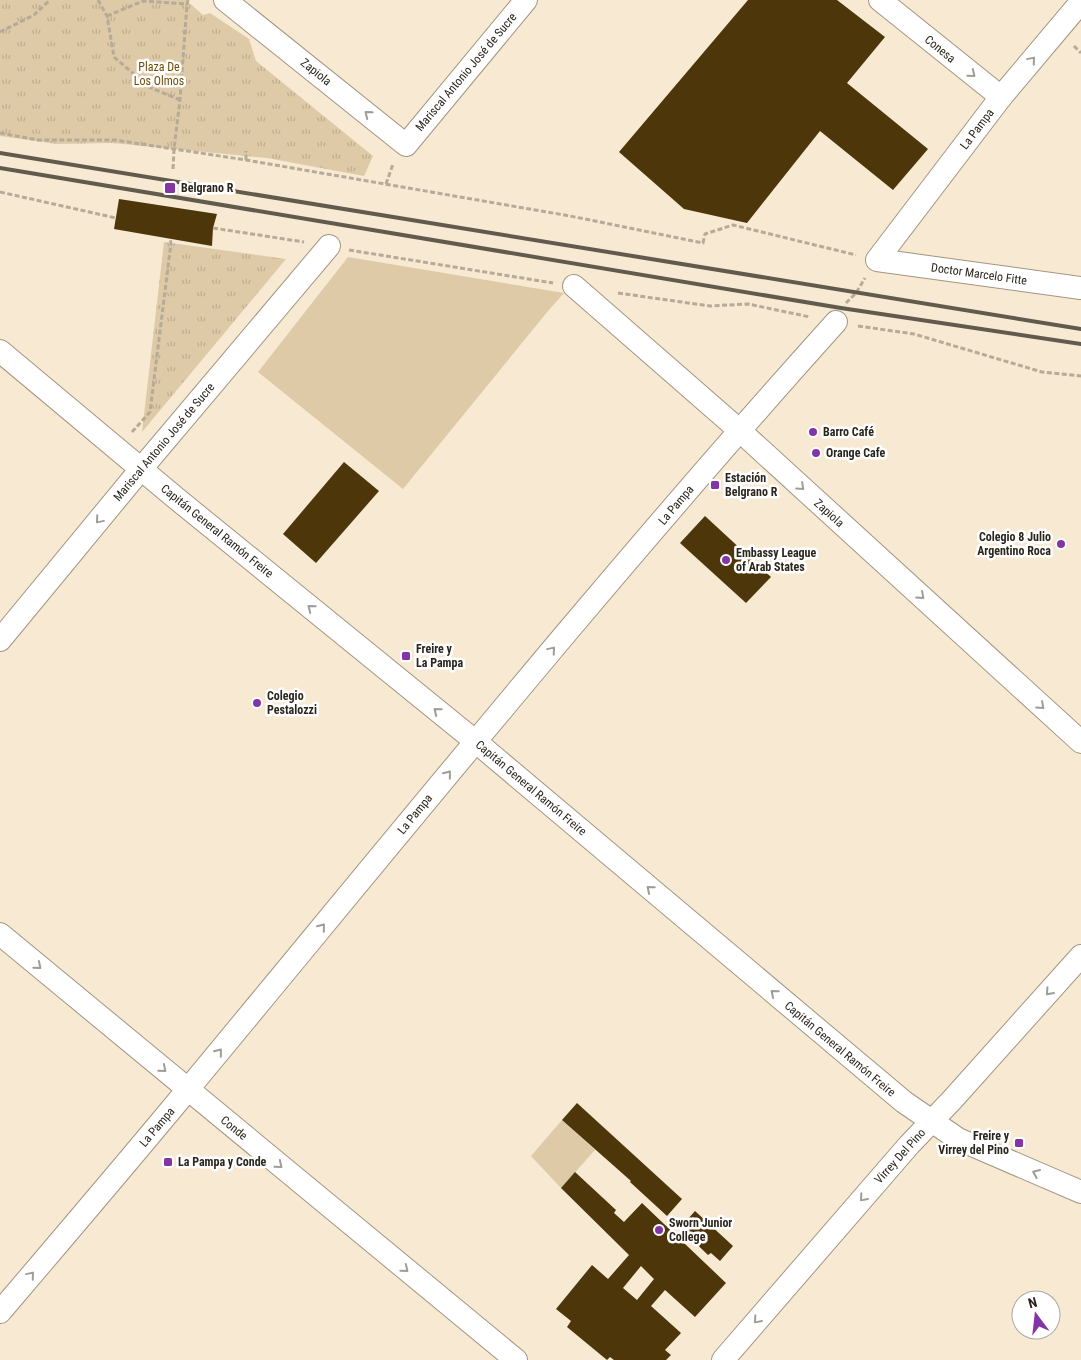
<svg xmlns="http://www.w3.org/2000/svg" width="1081" height="1360" font-family="'Roboto Condensed',sans-serif">
  <defs>
    <pattern id="park-tufts" width="24" height="20" patternUnits="userSpaceOnUse" patternTransform="scale(1.25)"><rect width="24" height="20" fill="#dfcaa8"/><path d="M3 7l-1-3M5 7V3M7 7l1-3M15 17l-1-3M17 17v-4M19 17l1-3" fill="none" stroke="#c0ad90"/></pattern>
  </defs>
  <rect width="100%" height="100%" fill="#f7e9d2"/>
  <g fill="url(#park-tufts)">
    <polygon points="0,0 186,0 203,15 210,13 249,39 256,61 373,156 364,176 267,158 112,143 57,144 0,136"/>
    <polygon points="164,242 286,259 142,432"/>
  </g>
  <g fill="#dfcaa8">
    <polygon points="348,257 564,293 548,311 403,489 258,372"/>
    <polygon points="562,1120 595,1150 561,1188 531,1156"/>
  </g>
  <g fill="#4c360a" fill-rule="evenodd">
    <polygon points="748,0 837,0 885,37 847,83 928,149 893,190 820,131 747,223 684,209 619,152"/>
    <polygon points="119,199 217,214 213,228 212,246 114,229"/>
    <polygon points="344,462 379,491 316,563 283,534"/>
    <polygon points="705,516 771,577 746,603 680,543"/>
    <polygon points="577,1103 682,1199 667,1216 630,1182 631,1181 562,1120"/>
    <path d="M575,1172L616,1210L614,1213L624,1222L642,1203L726,1283L695,1317L665,1290L651,1306L681,1333L665,1350L671,1355L666,1360H614L610,1357L607,1360L567,1327L571,1321L556,1309L592,1265L608,1279L629,1255L561,1188ZM641,1266L654,1279L637,1300L623,1288Z"/>
    <polygon points="695,1211 733,1246 720,1261 711,1253 708,1255 680,1228"/>
  </g>
  <g fill="none" stroke-linecap="round" stroke-linejoin="round">
    <g stroke="#a39681" stroke-width="24">
      <g id="minor">
        <polyline points="225,0 406,145 526,0"/>
        <polyline points="880,0 1001,97"/>
        <polyline points="1081,2 1001,97 877,260 1081,288"/>
        <polyline points="574,286 739,430 1081,742"/>
        <polyline points="0,351 177,499 475,741 904,1102 958,1139 1081,1192"/>
        <polyline points="0,640 141,469 329,246"/>
        <polyline points="0,934 516,1360"/>
        <path d="M0,1312C63,1238 127,1163 189,1088C402,831 612,571 836,322"/>
        <polyline points="723,1360 909,1145 952,1100 1081,956"/>
      </g>
    </g>
    <g stroke="#b6ab98" stroke-width="3" stroke-dasharray="5 2.5" stroke-linecap="butt">
      <polyline points="98,0 107,16 114,57 149,87 180,100"/>
      <polyline points="107,16 143,1 187,4 188,0"/>
      <polyline points="0,32 34,15 50,0"/>
      <polyline points="1074,46 1081,53"/>
      <polyline points="0,133 38,140 115,140 246,160 570,216 703,243 705,234 733,225 856,255"/>
      <polyline points="246,160 246,151"/>
      <polyline points="173,169 174,149 180,100 187,4"/>
      <polyline points="386,184 393,164"/>
      <polyline points="0,192 116,218"/>
      <polyline points="213,228 304,242"/>
      <polyline points="349,250 553,283"/>
      <polyline points="618,293 710,306 748,304 810,317"/>
      <polyline points="846,303 856,293 865,278"/>
      <polyline points="858,326 914,334 1042,372 1081,376"/>
      <polyline points="132,432 150,412 171,243 170,239"/>
    </g>
    <use href="#minor" stroke="#fff" stroke-width="22"/>
    <g stroke="#615a4d" stroke-width="4">
      <polyline points="0,153 1081,329"/>
      <polyline points="0,168 841,308 1081,344"/>
    </g>
  </g>
  <defs><path id="oneway-chevron" d="M-2-3.5L2.5 0L-2 3.5" fill="none" stroke-width="1.6" stroke-linecap="round" stroke-linejoin="round" transform="scale(1.25)"/></defs>
  <g stroke="#a09d99">
    <use href="#oneway-chevron" transform="translate(1032 60) rotate(-50)"/>
    <use href="#oneway-chevron" transform="translate(972 74) rotate(39)"/>
    <use href="#oneway-chevron" transform="translate(368 114) rotate(-141)"/>
    <use href="#oneway-chevron" transform="translate(801 487) rotate(42)"/>
    <use href="#oneway-chevron" transform="translate(99 520) rotate(130)"/>
    <use href="#oneway-chevron" transform="translate(921 596) rotate(42)"/>
    <use href="#oneway-chevron" transform="translate(311 608) rotate(-141)"/>
    <use href="#oneway-chevron" transform="translate(552 650) rotate(-50)"/>
    <use href="#oneway-chevron" transform="translate(1041 706) rotate(42)"/>
    <use href="#oneway-chevron" transform="translate(437 711) rotate(-141)"/>
    <use href="#oneway-chevron" transform="translate(448 774) rotate(-51)"/>
    <use href="#oneway-chevron" transform="translate(650 889) rotate(-140)"/>
    <use href="#oneway-chevron" transform="translate(322 927) rotate(-51)"/>
    <use href="#oneway-chevron" transform="translate(38 966) rotate(40)"/>
    <use href="#oneway-chevron" transform="translate(1049 992) rotate(132)"/>
    <use href="#oneway-chevron" transform="translate(774 993) rotate(-140)"/>
    <use href="#oneway-chevron" transform="translate(219 1052) rotate(-51)"/>
    <use href="#oneway-chevron" transform="translate(163 1069) rotate(40)"/>
    <use href="#oneway-chevron" transform="translate(279 1165) rotate(39)"/>
    <use href="#oneway-chevron" transform="translate(1036 1173) rotate(-157)"/>
    <use href="#oneway-chevron" transform="translate(863 1198) rotate(131)"/>
    <use href="#oneway-chevron" transform="translate(405 1269) rotate(39)"/>
    <use href="#oneway-chevron" transform="translate(31 1275) rotate(-50)"/>
    <use href="#oneway-chevron" transform="translate(757 1320) rotate(131)"/>
  </g>
  <g fill="#8435a5" stroke="#fff" stroke-width="2">
    <rect x="164" y="182" width="12" height="12" rx="2.5"/>
    <circle cx="813" cy="432" r="5"/>
    <circle cx="816" cy="453" r="5"/>
    <rect x="710" y="480" width="10" height="10" rx="2.5"/>
    <circle cx="1061" cy="544" r="5"/>
    <circle cx="726" cy="560" r="5"/>
    <rect x="401" y="651" width="10" height="10" rx="2.5"/>
    <circle cx="257" cy="703" r="5"/>
    <rect x="1014" y="1138" width="10" height="10" rx="2.5"/>
    <rect x="163" y="1157" width="10" height="10" rx="2.5"/>
    <circle cx="659" cy="1230" r="5"/>
  </g>
  <g text-anchor="middle" dominant-baseline="central" stroke-width="5" stroke-linejoin="round" paint-order="stroke">
    <g font-size="12" fill="#2b261d" stroke="#fff">
      <text transform="translate(940 49) rotate(39)">Conesa</text>
      <text transform="translate(316 72) rotate(39)">Zapiola</text>
      <text transform="translate(466 72) rotate(-50)">Mariscal Antonio José de Sucre</text>
      <text transform="translate(977 129) rotate(-53)">La Pampa</text>
      <text transform="translate(979 274) rotate(8)">Doctor Marcelo Fitte</text>
      <text transform="translate(164 442) rotate(-50)">Mariscal Antonio José de Sucre</text>
      <text transform="translate(676 505) rotate(-50)">La Pampa</text>
      <text transform="translate(829 513) rotate(42)">Zapiola</text>
      <text transform="translate(217 531) rotate(39)">Capitán General Ramón Freire</text>
      <text transform="translate(531 788) rotate(40)">Capitán General Ramón Freire</text>
      <text transform="translate(415 814) rotate(-51)">La Pampa</text>
      <text transform="translate(840 1049) rotate(40)">Capitán General Ramón Freire</text>
      <text transform="translate(157 1127) rotate(-50)">La Pampa</text>
      <text transform="translate(234 1128) rotate(39)">Conde</text>
      <text transform="translate(900 1156) rotate(-48)">Virrey Del Pino</text>
    </g>
    <g font-size="12" fill="#6e4e06" stroke="#fff">
      <text x="159" y="67">Plaza De<tspan x="159" dy="14">Los Olmos</tspan></text>
    </g>
    <g font-size="12" font-weight="bold" fill="#2b261d" stroke="#fff" text-anchor="start">
      <text x="181" y="188">Belgrano R</text>
      <text x="823" y="432">Barro Café</text>
      <text x="826" y="453">Orange Cafe</text>
      <text x="725" y="478">Estación<tspan x="725" dy="14">Belgrano R</tspan></text>
      <text x="1051" y="537" text-anchor="end">Colegio 8 Julio<tspan x="1051" dy="14">Argentino Roca</tspan></text>
      <text x="736" y="553">Embassy League<tspan x="736" dy="14">of Arab States</tspan></text>
      <text x="416" y="649">Freire y<tspan x="416" dy="14">La Pampa</tspan></text>
      <text x="267" y="696">Colegio<tspan x="267" dy="14">Pestalozzi</tspan></text>
      <text x="1009" y="1136" text-anchor="end">Freire y<tspan x="1009" dy="14">Virrey del Pino</tspan></text>
      <text x="178" y="1162">La Pampa y Conde</text>
      <text x="669" y="1223">Sworn Junior<tspan x="669" dy="14">College</tspan></text>
    </g>
  </g>
  <g transform="translate(1036 1315) rotate(345)"><circle r="24" fill="#ffffff" stroke="#aaa8a5"/>
  <path d="M0-4L9 19L0 12L-9 19Z" fill="#8435a5"/>
  <text y="-8" font-size="14" font-weight="bold" text-anchor="middle" fill="#2b261d">N</text>
  </g>
</svg>
